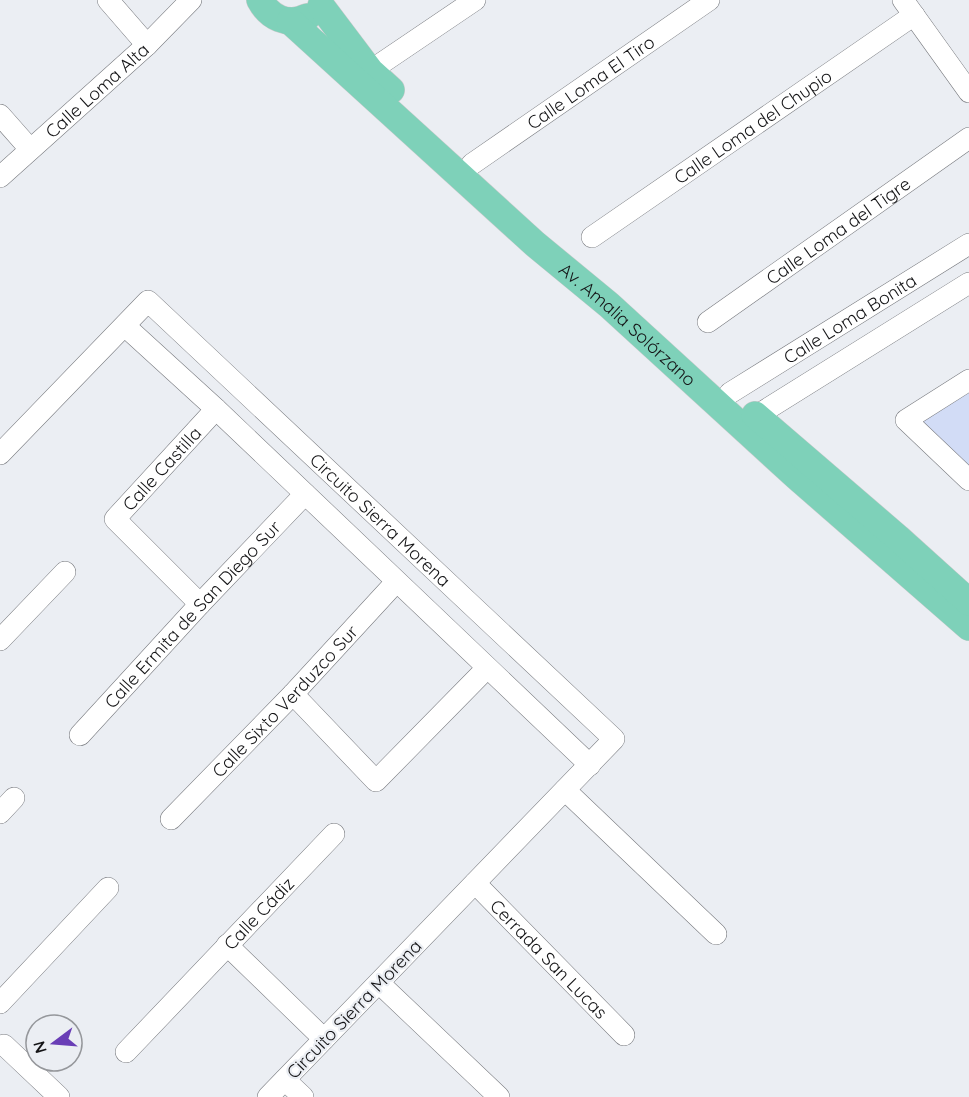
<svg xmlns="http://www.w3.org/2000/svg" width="969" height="1097" font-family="Quicksand,sans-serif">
  <rect width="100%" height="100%" fill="#ebeef3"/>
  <polygon fill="#d2dcf6" points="969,392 969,471 920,423"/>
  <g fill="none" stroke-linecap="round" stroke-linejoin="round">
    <g stroke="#787a7f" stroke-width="22">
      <g id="minor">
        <polyline points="108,0 147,45"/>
        <polyline points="903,0 969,92"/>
        <polyline points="370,71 475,0"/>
        <polyline points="0,115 30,149"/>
        <path id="s1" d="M472,164L709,0"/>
        <path id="s2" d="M0,177L147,45L191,0"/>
        <path id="s3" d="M592,237L914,15"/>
        <path id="s4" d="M708,322L969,138"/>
        <polyline points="125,326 216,409 590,765"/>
        <polyline points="969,380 906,420 969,480"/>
        <path id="s5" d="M730,393L969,244"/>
        <polyline points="756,416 969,283"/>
        <path id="s6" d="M0,454L148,301L614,739L268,1097"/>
        <path id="s7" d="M200,604L115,519L216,409"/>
        <polyline points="0,640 65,572"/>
        <polyline points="293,694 376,781 487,668"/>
        <path id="s8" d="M80,735L200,604L305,494"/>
        <polyline points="565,790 716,934"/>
        <polyline points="0,813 14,798"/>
        <path id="s9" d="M171,819L293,694L396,582"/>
        <path id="s10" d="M475,883L624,1035"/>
        <polyline points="227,945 324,1039"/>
        <polyline points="379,983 499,1097"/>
        <polyline points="0,1003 108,888"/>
        <polyline points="4,1045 59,1097"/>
        <path id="s11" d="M126,1052L334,834"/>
        <polyline points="285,1080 303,1097"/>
      </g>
    </g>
    <g stroke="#cbcbcc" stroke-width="28">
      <g id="major">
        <path d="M260,0C269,17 288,27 307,17"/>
        <polyline points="321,6 370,71 391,90"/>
        <path id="s12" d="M290,21L535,244L609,305L796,476L969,627"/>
        <polyline points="755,415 898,538 969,602"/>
      </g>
    </g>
    <use href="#minor" stroke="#fff" stroke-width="21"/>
    <use href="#major" stroke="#7ed1b9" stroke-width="27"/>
  </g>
  <g text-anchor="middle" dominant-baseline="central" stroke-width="4.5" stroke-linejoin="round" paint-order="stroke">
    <g font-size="18" fill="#141416" stroke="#ebeef3">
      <text stroke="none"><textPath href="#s1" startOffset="144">Calle Loma El Tiro</textPath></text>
      <text stroke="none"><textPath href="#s2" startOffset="130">Calle Loma Alta</textPath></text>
      <text stroke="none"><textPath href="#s3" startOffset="195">Calle Loma del Chupio</textPath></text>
      <text stroke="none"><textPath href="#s4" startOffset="159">Calle Loma del Tigre</textPath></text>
      <text stroke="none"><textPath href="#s5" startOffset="141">Calle Loma Bonita</textPath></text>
      <text stroke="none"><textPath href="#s12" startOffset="454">Av. Amalia Solórzano</textPath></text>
      <text stroke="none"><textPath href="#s7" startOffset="189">Calle Castilla</textPath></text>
      <text stroke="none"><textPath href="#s6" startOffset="532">Circuito Sierra Morena</textPath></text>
      <text stroke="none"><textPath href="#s8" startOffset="165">Calle Ermita de San Diego Sur</textPath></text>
      <text stroke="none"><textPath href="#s9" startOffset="164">Calle Sixto Verduzco Sur</textPath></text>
      <text stroke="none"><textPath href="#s11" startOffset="192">Calle Cádiz</textPath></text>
      <text stroke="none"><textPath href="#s10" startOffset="106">Cerrada San Lucas</textPath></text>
      <text transform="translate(354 1009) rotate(-46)">Circuito Sierra Morena</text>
    </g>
  </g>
  <g transform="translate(54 1043) rotate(254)"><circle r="28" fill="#ebeef3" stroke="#95979b" stroke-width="1.5"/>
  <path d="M0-4.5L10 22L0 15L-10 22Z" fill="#693eb6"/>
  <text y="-9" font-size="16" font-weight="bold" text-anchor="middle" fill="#141416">N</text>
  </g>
</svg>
